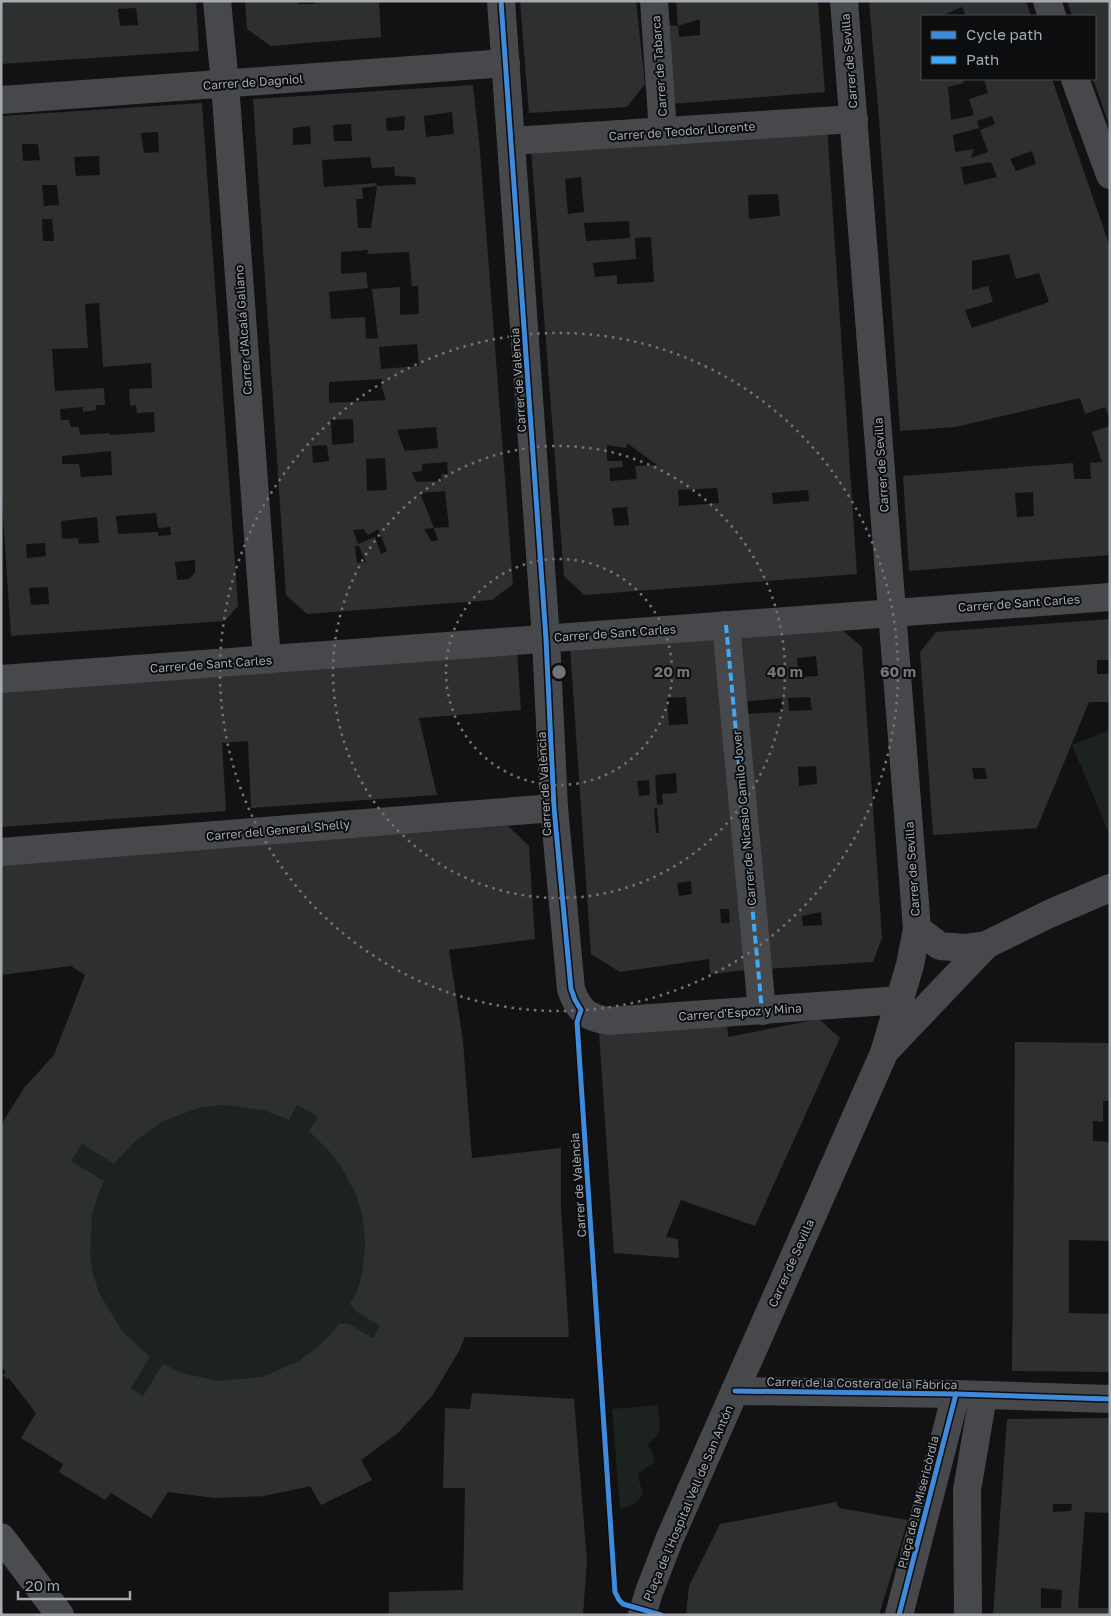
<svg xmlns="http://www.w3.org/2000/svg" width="1111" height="1616" font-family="'Golos Text',sans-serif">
  <rect width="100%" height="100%" fill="#121212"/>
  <g fill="#1c221d">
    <polygon points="1110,730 1110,833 1109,833 1072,745"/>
    <polygon points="243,987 477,1306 459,1351 432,1396 399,1432 361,1460 372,1480 321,1505 310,1486 264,1496 215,1498 168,1492 151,1518 111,1493 105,1500 59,1472 63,1464 21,1438 36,1413 9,1378 7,1379 3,1375 6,1373 1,1364 24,1088 54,1055"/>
    <path d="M658,1405C658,1413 662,1426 658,1433C656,1439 650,1440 648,1446L653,1453L654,1462L639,1473L638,1477L643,1494C638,1503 629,1507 620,1508L612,1409Z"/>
  </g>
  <g fill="#2e2f2f" fill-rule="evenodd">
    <path d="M1,1H196L199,51L1,64ZM136,8L138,25L120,26L118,9Z"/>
    <polygon points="245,1 297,1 298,4 315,4 314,1 379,1 381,37 271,46 247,29"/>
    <polygon points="520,1 636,1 645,84 627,107 529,113"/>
    <path d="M676,1H818L825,92L671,104L670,25L678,26ZM700,19V35L679,37L678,26Z"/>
    <path d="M869,1H1026L1031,16H966L962,7L941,16H922V79H963L964,83L948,87L951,120L974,115L969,99L988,93L984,79H1052L1110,247V420L1105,407L1085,414L1080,398L955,427L900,431L879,119ZM992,116L995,124L980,130L988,152L971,158L974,149L955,152L953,135L979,128L977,121ZM1032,151L1036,164L1016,171L1010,159ZM991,162L997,177L964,185L961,167ZM1009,254L1016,279L1039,273L1049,302L972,328L965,310L993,302L988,286L972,290V261Z"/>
    <polygon points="1067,1 1110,1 1110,127 1093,79 1095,79 1095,16 1072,16"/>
    <path d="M473,85L480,150L513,584L492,600L307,614L286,595L253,99ZM452,112L454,134L426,137L424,116ZM405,116L404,130L387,131L386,118ZM351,124L352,141H334L333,125ZM310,126L311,144L293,145V128ZM370,157L372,168L394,167L395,176L415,177L416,184L377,186L371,228H358L356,199H363L362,188L377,186L376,183L324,187L322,160ZM368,250L367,254L409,252L412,286H418L419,314L400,315V287L372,289L378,338L366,339L365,317L331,319L329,292L368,288L366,272L341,274V252ZM417,344L419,366L381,369L379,347ZM382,379L383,385H381L386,400L329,403V382ZM353,419L354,443L332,445L331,420ZM436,427L438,448L405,451L397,430ZM327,445L329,461L313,463L312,446ZM385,458L387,490L367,491L366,459ZM447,462L448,474H441L442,481L416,482L412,472L422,471V464ZM445,491L449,527L434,528L438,540L432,542L424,529L434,528L420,493ZM363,529L368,535L378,529L387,551L381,554L375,537L358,544L353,530ZM355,546H359L366,562L357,563Z"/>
    <path d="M202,103L238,606L225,621L11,636L1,486V116ZM158,132L159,152L144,153L141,133ZM22,144H38L40,160L23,161ZM99,156L100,175L76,176L74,157ZM42,185H57L59,205L44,206ZM42,219H52L54,241H43ZM99,303L103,367L151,363L152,388L129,389L130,406L136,405L137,413L154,412L155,432L110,435V433L80,435L79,427H71L69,420H61L60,409L83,407V412L96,410V405H105L104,388L55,391L52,349L88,348L85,304ZM111,451L112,475L81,477L79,464H62V456ZM156,513L158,528L170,527L171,535L158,536V532L118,534L116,516ZM97,517L99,543L79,544L78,538L62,539L61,521ZM45,543L46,556L27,558L26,544ZM195,560V573L189,579L177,580L175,562ZM48,587L49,604L31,605L29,588Z"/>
    <path d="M827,126L857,574L584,595L564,576L531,148ZM581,177L584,212L568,214L565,179ZM778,194L780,216L749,219L748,195ZM629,221L630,238L586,241L584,223ZM651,237L654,282L617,284V275L595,277L593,263L636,259L635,238ZM627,443L657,465L635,466L637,479L610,481V468L623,467L622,461H607V445L626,448ZM717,488L719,503L679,506L678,490ZM808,490L809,501L773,504L772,493ZM627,507L629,525L614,526L612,508Z"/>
    <path d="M1110,426V555L909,571L903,476L1073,463L1074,479H1091L1090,463L1102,462L1092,432ZM1033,492L1034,516L1017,517L1015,493Z"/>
    <path d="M1110,619V660H1097V674H1110V702H1089L1037,828L933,835L920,652L936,632ZM972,768H985L987,779H974Z"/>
    <path d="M840,628L862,647L882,938L873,962L766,969L742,714L783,712L782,698L741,702L735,636ZM816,656L818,676L799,677L797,658ZM810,697L812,710L789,711L788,698ZM816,766L817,784L799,786L798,767ZM821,912L822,925L803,926L802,916Z"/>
    <path d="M718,637L748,970L710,974L709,959L620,972L591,954L570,647ZM686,697L688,724L669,725L667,698ZM676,773L677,793L662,794L663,804L657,805L655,775ZM649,780L650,795L639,796L637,781ZM654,808H657L659,833H656ZM691,881L692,894L679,896L677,883ZM720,909H729L730,923H721Z"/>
    <polygon points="517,651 521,710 419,718 437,795 251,808 248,741 222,743 226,811 1,827 1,689"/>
    <path d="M508,826L529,846L535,939L449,950L463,1041L472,1158L561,1148V1207L569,1337H465L459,1351L432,1396L399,1432L361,1460L372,1480L321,1505L310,1486L264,1496L215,1498L168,1492L151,1518L111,1493L105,1500L59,1472L63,1464L21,1438L36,1413L9,1378L7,1379L3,1375L6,1373L1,1364V1125L24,1088L54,1055L85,975L71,966L1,975V865ZM224,1105L263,1110L289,1120L297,1105L318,1117L309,1131L329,1151L340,1165L357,1196L363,1220L365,1243L363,1267L358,1289L350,1304L357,1312L380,1326L373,1338L349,1324H339L331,1334L316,1348L299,1361L262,1377L218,1381L182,1373L163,1364L143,1396L131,1388L150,1357L122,1331L99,1293L93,1274L90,1252L92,1215L98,1195L104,1181L71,1161L82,1144L114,1164L135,1141L165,1120L202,1107Z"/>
    <polygon points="819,1019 840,1038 755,1226 681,1200 666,1237 678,1239 679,1258 614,1253 599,1033 727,1023 728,1037"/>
    <polygon points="1015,1042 1110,1043 1110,1101 1103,1101 1103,1122 1093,1121 1093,1141 1110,1142 1110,1241 1069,1240 1069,1313 1110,1314 1110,1372 1012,1371"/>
    <polygon points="472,1393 574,1399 587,1561 583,1615 389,1615 389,1592 463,1590 465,1488 443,1488 445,1408 470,1409"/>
    <path d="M1110,1418V1513L1085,1512L1078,1608H1110V1615H993L1007,1419ZM1053,1504H1072L1071,1511L1053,1512ZM1041,1588L1062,1590L1061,1608H1041Z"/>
    <polygon points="836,1502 839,1508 908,1520 879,1615 686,1615 689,1586 720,1524"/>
  </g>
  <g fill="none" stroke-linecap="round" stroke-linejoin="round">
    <g stroke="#47484b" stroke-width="28">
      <polyline points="217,1 225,84 267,660"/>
      <path d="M501,1L546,639L554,808L571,989C578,1010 587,1018 609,1021L901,1000"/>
      <polyline points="654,1 663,132"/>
      <polyline points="1047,1 1052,16"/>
      <polyline points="1075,79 1110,175"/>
      <polyline points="1,100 506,63"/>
      <polyline points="511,141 854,119"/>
      <polyline points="726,625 762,1011"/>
      <polyline points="1,679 1110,597"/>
      <polyline points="1,852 554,808"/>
      <polyline points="917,929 940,946 965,948 986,945 1049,914 1110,888"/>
      <polyline points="888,1048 986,945"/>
      <polyline points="735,1391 956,1394 1110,1399"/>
      <polyline points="642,1615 649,1592 669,1540 884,1053 910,965 917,929 844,1"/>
      <polyline points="899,1615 956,1394"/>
      <polyline points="968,1615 967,1490 983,1396"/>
    </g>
    <polyline stroke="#4b4c4f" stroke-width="28" points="1,1537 60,1615"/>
    <polyline stroke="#3fa9f5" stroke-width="4" stroke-dasharray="8 4" stroke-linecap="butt" points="726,625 762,1011"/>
    <g stroke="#0c0d0e" stroke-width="8">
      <g id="cycleway">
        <polyline points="501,1 546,639 554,808 571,989 575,1000 581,1010 577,1022 615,1592 619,1600 623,1604 661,1615"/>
        <polyline points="735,1391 956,1394 1110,1399"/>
        <polyline points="899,1615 956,1394"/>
      </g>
    </g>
    <use href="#cycleway" stroke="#408adc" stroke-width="5"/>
  </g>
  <g fill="none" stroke="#72747a" stroke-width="2.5" stroke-dasharray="2.5 5">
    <circle cx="559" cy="672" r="113"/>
    <circle cx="559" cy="672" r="226"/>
    <circle cx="559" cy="672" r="339"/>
  </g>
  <g text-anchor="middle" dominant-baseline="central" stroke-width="4" stroke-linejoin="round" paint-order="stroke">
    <g font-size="12" fill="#a5a9b2" stroke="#0c0d0e">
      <text transform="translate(849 61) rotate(-95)">Carrer de Sevilla</text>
      <text transform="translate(659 66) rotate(-94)">Carrer de Tabarca</text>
      <text transform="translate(253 82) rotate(-4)">Carrer de Dagniol</text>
      <text transform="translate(682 131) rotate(-4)">Carrer de Teodor Llorente</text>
      <text transform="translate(243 330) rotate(-94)">Carrer d'Alcalá Galiano</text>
      <text transform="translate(518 380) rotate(-94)">Carrer de València</text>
      <text transform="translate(881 465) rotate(-94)">Carrer de Sevilla</text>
      <text transform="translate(1019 603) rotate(-4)">Carrer de Sant Carles</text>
      <text transform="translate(615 633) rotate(-4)">Carrer de Sant Carles</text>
      <text transform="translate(211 664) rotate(-4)">Carrer de Sant Carles</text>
      <text transform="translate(544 784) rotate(-93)">Carrer de València</text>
      <text transform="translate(744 818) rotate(-95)">Carrer de Nicasio Camilo Jover</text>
      <text transform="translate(278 830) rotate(-5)">Carrer del General Shelly</text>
      <text transform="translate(912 869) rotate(-94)">Carrer de Sevilla</text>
      <text transform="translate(740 1012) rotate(-4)">Carrer d'Espoz y Mina</text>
      <text transform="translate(578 1185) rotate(-94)">Carrer de València</text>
      <text transform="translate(791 1263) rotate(-66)">Carrer de Sevilla</text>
      <text transform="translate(862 1383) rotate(1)">Carrer de la Costera de la Fàbrica</text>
      <text transform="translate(918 1502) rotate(-76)">Plaça de la Misericòrdia</text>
      <text transform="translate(688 1503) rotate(-67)">Plaça de l'Hospital Vell de San Antón</text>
    </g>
  </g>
  <circle cx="559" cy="672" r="8" fill="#72747a" stroke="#0c0d0e" stroke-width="2.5"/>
  <g font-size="15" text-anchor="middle" font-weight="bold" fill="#72747a" stroke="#0c0d0e" stroke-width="4" stroke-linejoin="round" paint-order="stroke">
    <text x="672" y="677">20 m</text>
    <text x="785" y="677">40 m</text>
    <text x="898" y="677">60 m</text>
  </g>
  <rect width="1111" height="1616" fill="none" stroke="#a5a9b2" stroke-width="5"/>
  <rect x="921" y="15" width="175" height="65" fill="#0c0d0e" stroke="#494b50"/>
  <rect x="931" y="31" width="25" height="8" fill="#408adc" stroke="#494b50"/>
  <text x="966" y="40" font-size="15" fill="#a5a9b2">Cycle path</text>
  <rect x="931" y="56" width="25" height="8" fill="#3fa9f5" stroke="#494b50"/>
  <text x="966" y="65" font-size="15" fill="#a5a9b2">Path</text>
  <path d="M18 1591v8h112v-8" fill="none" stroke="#a5a9b2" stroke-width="2.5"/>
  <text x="25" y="1591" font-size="15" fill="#a5a9b2" stroke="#0c0d0e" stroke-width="4" paint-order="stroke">20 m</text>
</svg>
